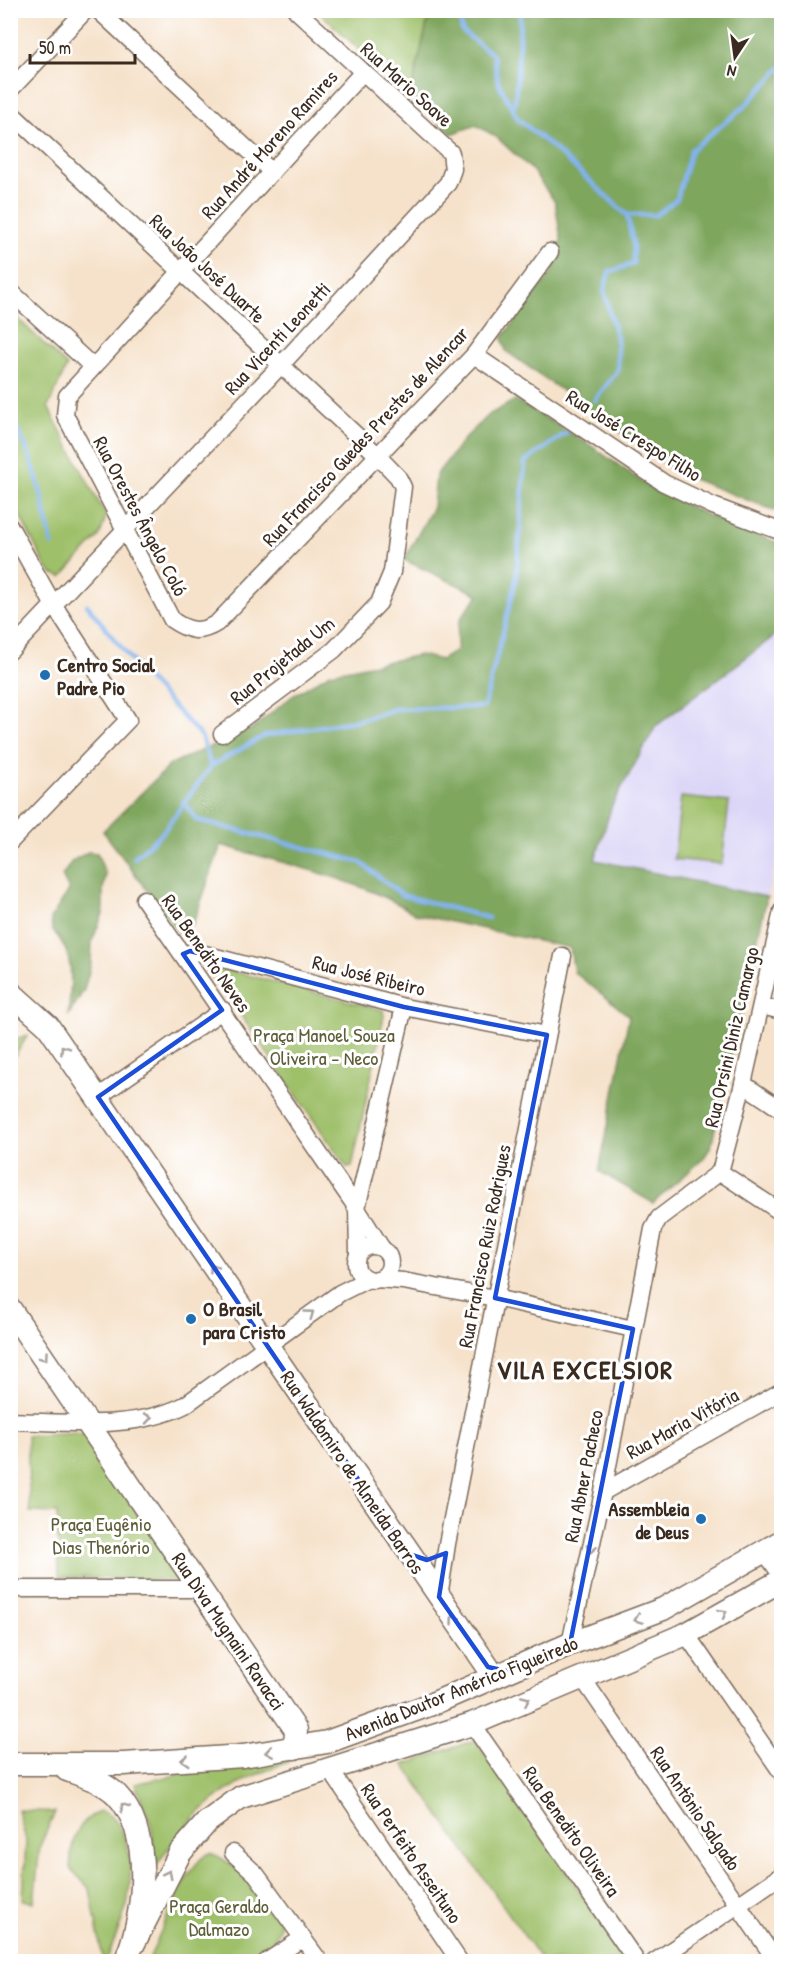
<svg xmlns="http://www.w3.org/2000/svg" width="792" height="1972" font-family="'Patrick Hand',sans-serif">
  <rect width="100%" height="100%" fill="#fff"/>
  <filter id="ink" filterUnits="userSpaceOnUse"><feTurbulence type="fractalNoise" baseFrequency=".0167" numOctaves="2"/><feDisplacementMap in="SourceGraphic" scale="12" xChannelSelector="R" yChannelSelector="G"/><feConvolveMatrix kernelMatrix="1 2 1 2 8 2 1 2 1" color-interpolation-filters="sRGB"/></filter>
  <filter id="wash" filterUnits="userSpaceOnUse"><feTurbulence type="fractalNoise" baseFrequency=".008" numOctaves="4" result="noise"/><feDisplacementMap in="SourceGraphic" scale="24" xChannelSelector="R" yChannelSelector="G"/><feGaussianBlur stdDeviation="1.35" result="paint"/><feColorMatrix in="noise" values="0 0 0 0 0 0 0 0 0 0 0 0 0 0 0 0 0 1.4 0 .05"/><feComposite in="paint" operator="in"/></filter>
  <g filter="url(#wash)">
    <rect width="100%" height="100%" fill="#f6e2cb"/>
    <polygon fill="#dbd6f7" points="781,631 782,835 767,897 595,860 612,805 656,726"/>
    <g fill="#9ec069" stroke="#6c7544" stroke-width="1.5">
      <polygon points="318,11 430,11 410,97"/>
      <polygon points="10,311 67,366 48,407 106,516 100,535 62,577 53,574 46,567 11,498"/>
      <polygon points="681,797 729,802 722,864 674,859"/>
      <polygon points="213,966 383,1010 384,1016 352,1167 347,1168 210,971"/>
      <polygon points="28,1035 11,1062 11,1040"/>
      <polygon points="77,1433 84,1435 180,1575 176,1580 59,1577 57,1513 30,1512 27,1436"/>
      <polygon points="475,1740 628,1961 542,1961 404,1765"/>
      <path d="M288,1759V1762C221,1786 196,1808 156,1866L151,1824L135,1784L212,1767Z"/>
      <polygon points="18,1810 55,1812 40,1846 34,1902 23,1900 26,1840"/>
      <path d="M101,1811C131,1821 133,1872 128,1899C124,1920 113,1942 106,1962L103,1961L90,1889L70,1868C71,1842 75,1822 101,1811Z"/>
      <path d="M210,1853C242,1865 261,1894 280,1920C281,1939 260,1958 242,1961C219,1966 173,1961 148,1962C158,1939 188,1859 210,1853Z"/>
    </g>
    <g fill="#7ea65d" stroke="#5c683e" stroke-width="1.5">
      <polygon points="430,11 781,11 781,513 680,474 506,351 502,338 552,272 561,240 555,202 532,170 495,136 476,125 452,134 410,97"/>
      <path d="M515,400L587,443L651,488L707,515L781,544V631L656,726L612,805L595,860L767,897L711,1147L703,1159L653,1203L599,1171L629,1016L574,972L570,948L415,914C360,878 283,864 221,845L193,924L178,932L103,831L171,764L253,728L291,697L330,673L420,655L441,660L457,650C456,621 460,616 479,595L404,560L433,507L436,475L465,438L490,414Z"/>
      <path d="M88,852L97,853L106,875L103,889V914L92,941L91,964L84,990L68,1016C71,985 77,954 52,930L51,918L69,890L62,876L72,861Z"/>
    </g>
    <g fill="none" stroke-linecap="round" stroke-linejoin="round">
      <g stroke="#83b3ee" stroke-width="4.5">
        <polyline points="453,10 460,17 462,31 493,55 498,82 518,119 558,152 627,215"/>
        <path d="M514,107C519,75 518,43 521,10"/>
        <polyline points="595,400 618,370 617,339 604,291 609,272 633,264 633,244 627,215 656,215 677,199 691,150 744,107 782,67"/>
        <path d="M10,417C35,455 43,501 52,545"/>
        <polyline points="87,605 141,672 201,736 211,766"/>
        <polyline points="183,802 197,820 360,862 402,895 488,918"/>
        <polyline points="134,858 163,832 211,766 264,736 359,720 395,709 484,707 516,580 525,462 566,433"/>
      </g>
    </g>
  </g>
  <g filter="url(#ink)">
    <g fill="none" stroke-linecap="round" stroke-linejoin="round">
      <g stroke="#7c6a5b" stroke-width="19">
        <g id="street">
          <polyline points="98,10 272,172"/>
          <path d="M363,72L67,396L65,415L172,620C188,631 200,634 217,623L474,355L550,252"/>
          <polyline points="10,90 86,10"/>
          <polyline points="10,112 371,449 398,477 403,487 392,572 379,603 334,650 222,734"/>
          <polyline points="10,291 92,366"/>
          <polyline points="474,355 664,483 713,506 782,532"/>
          <polyline points="10,527 53,604 128,720 10,842"/>
          <polyline points="10,651 281,365 448,183 453,169 451,153 296,10"/>
          <polyline points="144,899 352,1201 381,1247"/>
          <polyline points="183,954 197,952 404,1007 547,1035"/>
          <polyline points="761,1006 782,1011"/>
          <polyline points="743,1084 782,1110"/>
          <polyline points="98,1097 223,1010"/>
          <polyline points="720,1172 743,1084 782,911"/>
          <circle cx="373" cy="1263" r="17"/>
          <polyline points="358,1253 357,1208 404,1007"/>
          <polyline points="377,1279 403,1281 495,1298 633,1329"/>
          <path d="M10,1421C67,1422 133,1431 185,1405L340,1293L368,1279"/>
          <polyline points="603,1492 782,1391"/>
          <polyline points="764,1551 782,1576"/>
          <polyline points="10,1589 200,1589"/>
          <polyline points="439,1597 447,1544 563,956"/>
          <polyline points="686,1634 782,1773"/>
          <polyline points="570,1644 603,1492 653,1229 659,1218 720,1172 782,1213"/>
          <polyline points="581,1676 777,1962"/>
          <polyline points="472,1724 637,1962"/>
          <polyline points="329,1768 460,1962"/>
          <polyline points="233,1853 256,1874 320,1962"/>
          <polyline points="266,1962 303,1938"/>
          <polyline points="654,1962 782,1875"/>
        </g>
      </g>
      <g stroke="#7c6a5b" stroke-width="25">
        <g id="secondary">
          <polyline points="10,992 48,1026 488,1667 493,1677"/>
          <polyline points="10,1309 296,1730 295,1748"/>
          <polyline points="10,1764 124,1764 243,1756 327,1742 432,1704 570,1644 663,1609 782,1541"/>
          <path d="M67,1770C84,1776 102,1781 116,1794C154,1833 145,1916 125,1962"/>
          <polyline points="133,1945 180,1853 207,1822 241,1797 472,1724 686,1634 782,1580"/>
        </g>
      </g>
      <use href="#street" stroke="#fff" stroke-width="16"/>
      <use href="#secondary" stroke="#fff" stroke-width="22"/>
    </g>
    <defs><path id="oneway-chevron" d="M-2-3.5L2.5 0L-2 3.5" fill="none" stroke-width="1.6" stroke-linecap="round" stroke-linejoin="round" transform="scale(1.5)"/></defs>
    <g stroke="#a79f9a">
      <use href="#oneway-chevron" transform="translate(64 1049) rotate(-125)"/>
      <use href="#oneway-chevron" transform="translate(213 1268) rotate(-124)"/>
      <use href="#oneway-chevron" transform="translate(310 1314) rotate(-36)"/>
      <use href="#oneway-chevron" transform="translate(44 1357) rotate(55)"/>
      <use href="#oneway-chevron" transform="translate(148 1418) rotate(-9)"/>
      <use href="#oneway-chevron" transform="translate(591 1549) rotate(102)"/>
      <use href="#oneway-chevron" transform="translate(723 1613) rotate(-29)"/>
      <use href="#oneway-chevron" transform="translate(454 1619) rotate(-126)"/>
      <use href="#oneway-chevron" transform="translate(638 1619) rotate(159)"/>
      <use href="#oneway-chevron" transform="translate(526 1700) rotate(-24)"/>
      <use href="#oneway-chevron" transform="translate(269 1752) rotate(171)"/>
      <use href="#oneway-chevron" transform="translate(185 1760) rotate(176)"/>
      <use href="#oneway-chevron" transform="translate(124 1807) rotate(-124)"/>
      <use href="#oneway-chevron" transform="translate(168 1874) rotate(-63)"/>
    </g>
  </g>
  <path fill="none" stroke="#1d4ed8" stroke-width="4.5" stroke-linejoin="round" d="M190,951L404,1007L547,1035L495,1298L633,1329L570,1644L506,1671L488,1667L439,1597L446,1553L427,1560L409,1554L98,1097L222,1010L183,954Z"/>
  <g fill="#1f6fb2" stroke="#fff" stroke-width="2">
    <circle cx="45" cy="675" r="6"/>
    <circle cx="191" cy="1319" r="6"/>
    <circle cx="701" cy="1519" r="6"/>
  </g>
  <g text-anchor="middle" dominant-baseline="central" stroke-width="6" stroke-linejoin="round" paint-order="stroke">
    <g font-size="20" fill="#3b2a1e" stroke="#fff">
      <text transform="translate(407 84) rotate(42)">Rua Mario Soave</text>
      <text transform="translate(269 144) rotate(-48)">Rua André Moreno Ramires</text>
      <text transform="translate(208 268) rotate(43)">Rua João José Duarte</text>
      <text transform="translate(277 338) rotate(-47)">Rua Vicenti Leonetti</text>
      <text transform="translate(634 435) rotate(32)">Rua José Crespo Filho</text>
      <text transform="translate(365 436) rotate(-47)">Rua Francisco Guedes Prestes de Alencar</text>
      <text transform="translate(141 516) rotate(62)">Rua Orestes Ângelo Coló</text>
      <text transform="translate(282 660) rotate(-39)">Rua Projetada Um</text>
      <text transform="translate(207 953) rotate(55)">Rua Benedito Neves</text>
      <text transform="translate(369 975) rotate(14)">Rua José Ribeiro</text>
      <text transform="translate(731 1037) rotate(-77)">Rua Orsini Diniz Camargo</text>
      <text transform="translate(484 1246) rotate(-79)">Rua Francisco Ruiz Rodrigues</text>
      <text transform="translate(682 1423) rotate(-29)">Rua Maria Vitória</text>
      <text transform="translate(353 1472) rotate(56)">Rua Waldomiro de Almeida Barros</text>
      <text transform="translate(583 1476) rotate(-79)">Rua Abner Pacheco</text>
      <text transform="translate(229 1631) rotate(56)">Rua Diva Mugnaini Ravacci</text>
      <text transform="translate(461 1688) rotate(-22)">Avenida Doutor Américo Figueiredo</text>
      <text transform="translate(696 1808) rotate(56)">Rua Antônio Salgado</text>
      <text transform="translate(572 1831) rotate(55)">Rua Benedito Oliveira</text>
      <text transform="translate(412 1853) rotate(56)">Rua Perfeito Asseituno</text>
    </g>
    <g font-size="20" font-weight="bold" fill="#3b2a1e" stroke="#fff" text-anchor="start">
      <text x="57" y="664">Centro Social<tspan x="57" dy="23">Padre Pio</tspan></text>
      <text x="203" y="1308">O Brasil<tspan x="203" dy="23">para Cristo</tspan></text>
      <text x="689" y="1508" text-anchor="end">Assembleia<tspan x="689" dy="23">de Deus</tspan></text>
    </g>
    <g font-size="20" fill="#5e5e38" stroke="#fff">
      <text x="324" y="1034">Praça Manoel Souza<tspan x="324" dy="23">Oliveira - Neco</tspan></text>
      <text x="101" y="1523">Praça Eugênio<tspan x="101" dy="23">Dias Thenório</tspan></text>
      <text x="219" y="1905">Praça Geraldo<tspan x="219" dy="23">Dalmazo</tspan></text>
    </g>
    <g font-size="26" font-weight="bold" letter-spacing="1.5" fill="#3b2a1e" stroke="#fff">
      <text x="585" y="1369">VILA EXCELSIOR</text>
    </g>
  </g>
  <rect width="792" height="1972" fill="none" stroke="#fff" stroke-width="36"/>
  <g transform="translate(735 57) rotate(193)" stroke="#ffffff" stroke-width="4.5" paint-order="stroke">
  <path d="M0-4.5L10 22L0 15L-10 22Z" fill="#3b2a1e"/>
  <text y="-9" font-size="16" font-weight="bold" text-anchor="middle" fill="#3b2a1e">N</text>
  </g>
  <path d="M30 54v9h105v-9" fill="none" stroke="#3b2a1e" stroke-width="3"/>
  <text x="39" y="54" font-size="18" fill="#3b2a1e" stroke="#ffffff" stroke-width="4.5" paint-order="stroke">50 m</text>
</svg>
